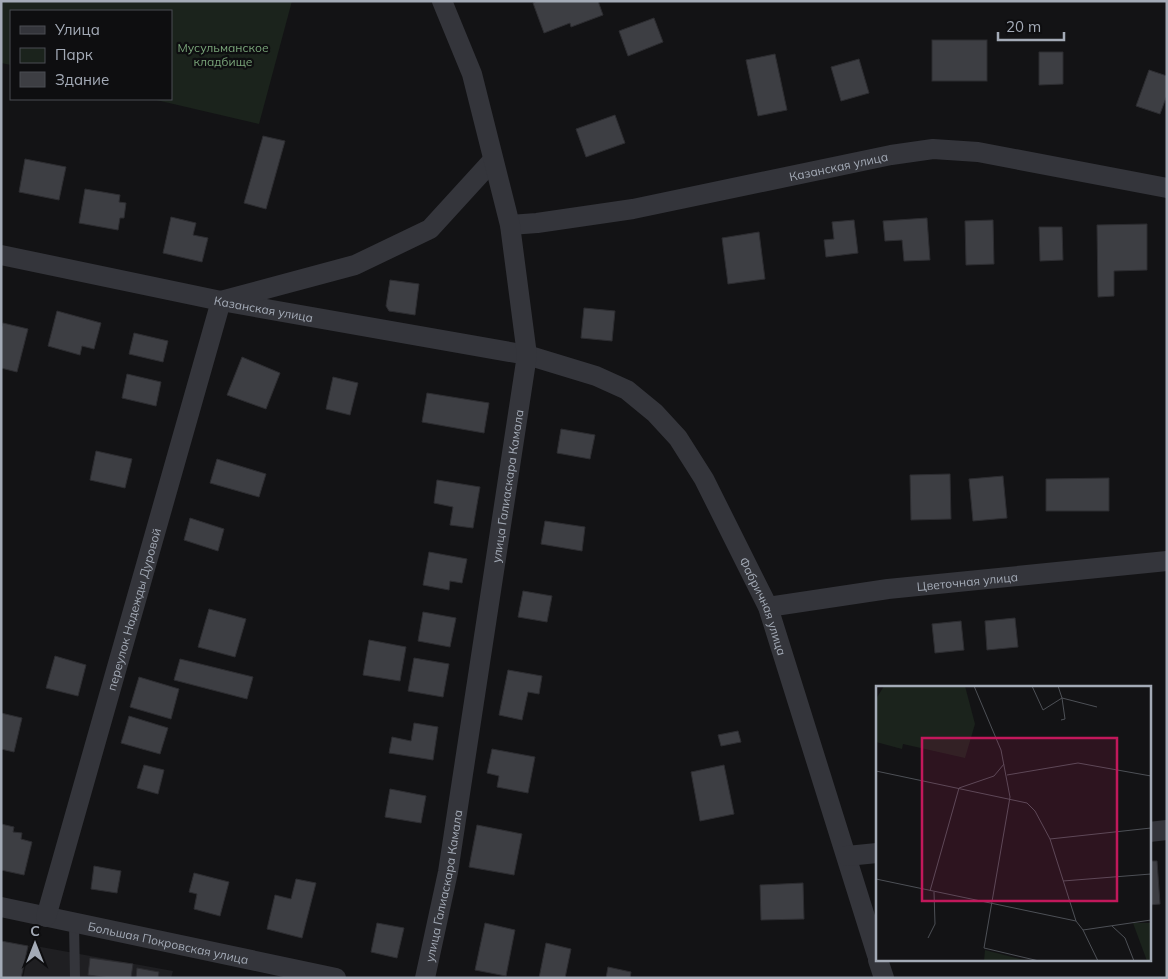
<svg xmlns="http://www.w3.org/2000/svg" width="1168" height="979" font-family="Mulish,sans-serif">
  <rect width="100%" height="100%" fill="#131315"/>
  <polygon fill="#1f1f22" points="30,945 173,971 171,978 23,978"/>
  <polygon fill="#1b231c" points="1,1 292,1 259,124 152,99 171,99 171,11 11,11 11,65 1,63"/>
  <g fill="#3d3e43" stroke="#2d2d31">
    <polygon points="537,1 598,1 603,15 571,27 570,23 544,33 533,3"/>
    <polygon points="654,18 663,42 628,56 619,31"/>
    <rect x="932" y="40" width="55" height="41"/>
    <polygon points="1039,52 1063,52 1063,84 1039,85"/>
    <polygon points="775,54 787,110 758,116 746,60"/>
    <polygon points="859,59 869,93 841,101 831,67"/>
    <polygon points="1149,70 1167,76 1167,95 1160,114 1136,106"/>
    <polygon points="615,115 625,143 586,157 576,129"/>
    <polygon points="263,136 285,141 266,209 244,203"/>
    <polygon points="25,159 66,167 59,200 19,192"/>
    <polygon points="85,189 120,195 119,202 126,203 124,218 120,218 118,230 79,223"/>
    <polygon points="171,217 196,223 193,235 208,238 202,262 163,253"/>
    <polygon points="927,218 930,260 904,261 902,240 885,241 883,221"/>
    <polygon points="854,220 858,253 826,257 824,240 834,239 832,222"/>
    <polygon points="993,220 994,264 966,265 965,221"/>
    <polygon points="1147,224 1147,270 1114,271 1114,296 1098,297 1097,225"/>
    <polygon points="1039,227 1062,227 1063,260 1040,261"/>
    <polygon points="759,232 765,279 728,284 722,238"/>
    <polygon points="390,280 419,284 415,315 389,311 386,306"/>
    <polygon points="584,308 615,311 612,341 581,338"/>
    <polygon points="57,311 101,323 94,349 82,346 80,355 48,346"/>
    <polygon points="3,323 28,329 17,372 1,368 1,329"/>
    <polygon points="134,333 168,341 163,362 129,354"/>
    <polygon points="242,357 280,373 266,409 227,395"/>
    <polygon points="127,374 161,382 156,406 122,398"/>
    <polygon points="333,377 358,383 350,415 326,409"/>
    <polygon points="427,393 489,403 484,433 422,422"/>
    <polygon points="561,429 595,435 590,459 557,453"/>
    <polygon points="96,451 132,459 125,488 90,480"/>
    <polygon points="217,459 266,474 259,497 210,483"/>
    <polygon points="950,474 951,519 911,520 910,475"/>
    <polygon points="1003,476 1007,518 973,521 969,479"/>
    <polygon points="1109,478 1109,511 1046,511 1046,479"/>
    <polygon points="437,480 480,487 473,528 450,525 453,507 434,503"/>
    <polygon points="190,518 224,529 218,551 184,540"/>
    <polygon points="545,521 585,527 582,551 541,544"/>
    <polygon points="429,552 467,559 462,583 450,581 449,590 423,585"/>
    <polygon points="523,591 552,596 547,622 518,617"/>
    <polygon points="209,609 246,619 235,657 198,647"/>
    <polygon points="423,612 456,618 450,647 418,641"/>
    <polygon points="1015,618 1018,647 987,650 985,621"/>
    <polygon points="961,621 964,650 935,653 932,624"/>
    <polygon points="369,640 406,647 400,681 363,675"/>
    <polygon points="55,656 86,665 78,696 46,688"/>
    <polygon points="414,658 449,664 443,697 408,691"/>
    <polygon points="180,659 253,677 247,699 174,680"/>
    <polygon points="508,670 542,676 539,694 528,692 522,720 499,715"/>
    <polygon points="139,677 179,689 171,719 130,707"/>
    <polygon points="1,713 22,718 14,752 1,749"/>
    <polygon points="129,716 168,728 160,754 121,743"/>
    <polygon points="414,723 438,727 433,760 389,753 392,737 411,741"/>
    <polygon points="738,731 741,742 721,746 718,735"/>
    <polygon points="492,749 535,757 528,793 497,787 499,776 487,773"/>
    <polygon points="144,765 164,770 158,794 137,788"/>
    <polygon points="724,765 734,814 700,821 691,772"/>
    <polygon points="390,789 426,796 421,823 385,817"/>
    <polygon points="1,824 14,827 13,832 22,833 21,839 32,842 24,875 1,870"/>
    <polygon points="477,825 522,834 514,875 469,867"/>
    <polygon points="1149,861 1157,861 1160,904 1149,905"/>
    <polygon points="94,866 121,871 117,893 91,889"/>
    <polygon points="194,873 229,882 220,916 194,909 197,894 189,892"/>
    <polygon points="296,879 316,883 302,938 267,929 275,895 291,899"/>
    <polygon points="803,883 804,919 761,920 760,885"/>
    <polygon points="377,923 404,928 397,958 371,952"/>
    <polygon points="485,923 515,930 506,976 475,970"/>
    <polygon points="1,941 28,946 21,978 1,978"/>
    <polygon points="546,943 571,949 565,978 539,978"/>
    <polygon points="90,958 133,964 131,978 110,978 88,975"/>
    <polygon points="608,967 631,972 630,978 606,978"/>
    <polygon points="137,968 159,972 158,978 136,978"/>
  </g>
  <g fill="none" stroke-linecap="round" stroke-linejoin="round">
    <polyline stroke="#34353b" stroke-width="10" points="74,923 75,978"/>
    <g stroke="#34353b" stroke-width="20">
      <path id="s1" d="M510,225L537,223L633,209L891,155L933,149L978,152L1167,188"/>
      <path id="s2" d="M1,255L221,301L527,355L596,376L627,390L655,413L678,438L704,479L768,607L877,955"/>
      <path id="s3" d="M768,607L888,589L1167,561"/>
      <polyline points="1149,832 1167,830"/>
      <polyline points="847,856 877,853"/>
      <path id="s4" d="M1,907L336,978"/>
      <path id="s5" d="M46,917L221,301L355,265L430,229L493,160"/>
      <polyline points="878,960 884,978"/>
      <path id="s6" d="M425,978L448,872L527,355L510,225L472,74L442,1"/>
    </g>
  </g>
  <g text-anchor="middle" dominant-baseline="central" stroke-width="4.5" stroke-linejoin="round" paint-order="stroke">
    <g font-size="12" fill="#79a479" stroke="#0e0e10">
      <text x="223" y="47">Мусульманское<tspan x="223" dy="14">кладбище</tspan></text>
    </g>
    <g font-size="12" fill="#a4abb7" stroke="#0e0e10">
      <text stroke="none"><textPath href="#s1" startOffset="334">Казанская улица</textPath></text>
      <text stroke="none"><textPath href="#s2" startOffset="268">Казанская улица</textPath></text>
      <text stroke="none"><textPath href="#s6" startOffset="499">улица Галиаскара Камала</textPath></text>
      <text stroke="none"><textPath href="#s3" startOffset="201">Цветочная улица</textPath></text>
      <text stroke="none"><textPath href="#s2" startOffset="901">Фабричная улица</textPath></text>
      <text stroke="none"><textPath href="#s5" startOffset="320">переулок Надежды Дуровой</textPath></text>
      <text stroke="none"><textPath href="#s6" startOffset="94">улица Галиаскара Камала</textPath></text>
      <text stroke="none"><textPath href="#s4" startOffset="171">Большая Покровская улица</textPath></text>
    </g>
  </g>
  <g transform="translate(876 686)">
    <rect width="275" height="275" fill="#131315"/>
    <path d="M8,0H89L99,38L89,72L27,58L26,63L0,56V13ZM257,237H275V275H271ZM109,264L152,275H108Z" fill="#1b231c"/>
    <path fill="none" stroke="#4d5056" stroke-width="1" d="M98,0L125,64L134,111L108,262L163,275M156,0L167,24L186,12L189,33L185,34M182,0L186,12L221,21M0,85L151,117L159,125L174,153L200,235M131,89L202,77L275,90M174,153L275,142M0,193L200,235L207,244L275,234M187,195L275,188M54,205L83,102L118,90L128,78M236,240L249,252L258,275M207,244L222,275M52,252L59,238L58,206"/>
    <path fill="#c2185b" fill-opacity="0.15" stroke="#c2185b" stroke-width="2.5" d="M46,52H241V215H46Z"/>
    <rect width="275" height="275" fill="none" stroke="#a4abb7" stroke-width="2.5"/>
  </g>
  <rect width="1168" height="979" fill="none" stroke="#a4abb7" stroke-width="5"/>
  <rect x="10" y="10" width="162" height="90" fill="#0e0e10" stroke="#4a4d53"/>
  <rect x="20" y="26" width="25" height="8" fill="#34353b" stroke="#4a4d53"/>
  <text x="55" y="35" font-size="15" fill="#a4abb7">Улица</text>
  <rect x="20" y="48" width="25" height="15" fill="#1b231c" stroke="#4a4d53"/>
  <text x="55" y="60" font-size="15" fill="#a4abb7">Парк</text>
  <rect x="20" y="72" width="25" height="15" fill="#3d3e43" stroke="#4a4d53"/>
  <text x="55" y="85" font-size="15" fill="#a4abb7">Здание</text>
  <g transform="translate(35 944)" stroke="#0e0e10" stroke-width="4" paint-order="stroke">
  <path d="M0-4L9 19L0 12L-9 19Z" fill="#a4abb7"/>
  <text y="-8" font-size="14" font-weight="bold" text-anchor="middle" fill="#a4abb7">С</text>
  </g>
  <path d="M998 32v8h66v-8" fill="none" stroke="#a4abb7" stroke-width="2.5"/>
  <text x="1006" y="32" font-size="15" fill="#a4abb7" stroke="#0e0e10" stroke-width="4" paint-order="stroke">20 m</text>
</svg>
